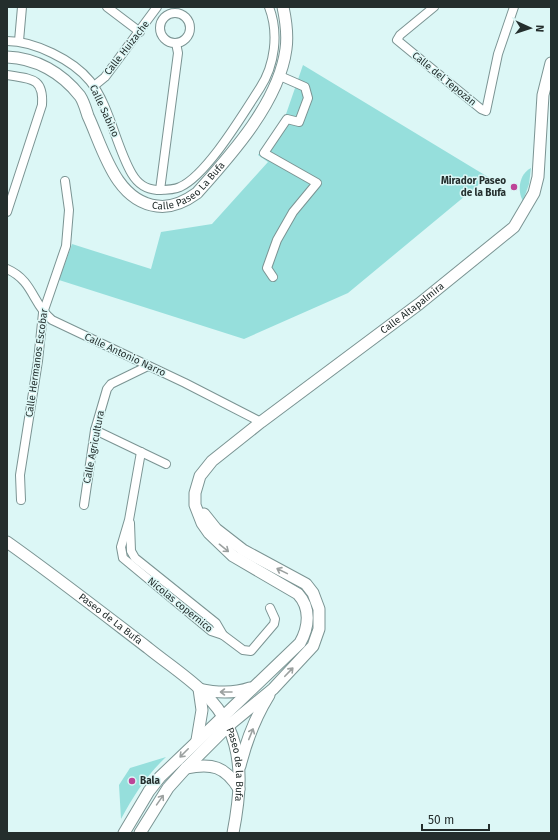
<svg xmlns="http://www.w3.org/2000/svg" width="558" height="840" font-family="'Fira Sans',sans-serif">
  <rect width="100%" height="100%" fill="#dcf7f6"/>
  <g fill="#96dfdc">
    <polygon points="303,65 488,177 348,293 244,339 59,280 72,244 151,269 161,232 212,224 268,162 258,155 285,117"/>
    <path d="M531,168L529,184L523,201C517,191 519,174 531,168Z"/>
    <path d="M166,757C146,776 134,795 121,819L119,785L130,768Z"/>
  </g>
  <g fill="none" stroke-linecap="round" stroke-linejoin="round">
    <g stroke="#7b9493" stroke-width="10">
      <g id="street">
        <polyline points="107,7 140,32"/>
        <polyline points="434,7 400,35 397,40 481,109 486,111 498,54 514,7"/>
        <circle cx="175" cy="28" r="15"/>
        <path d="M7,41C34,41 73,60 90,81C110,106 116,147 132,174C138,184 145,189 157,190C164,190 174,190 180,187C207,175 243,114 260,88C275,65 279,33 269,7"/>
        <polyline points="19,41 22,7"/>
        <path d="M7,75C30,79 44,77 42,105L7,212"/>
        <polyline points="94,86 105,77 157,7"/>
        <polyline points="160,190 178,53 176,43"/>
        <path d="M7,269C34,281 32,304 52,320L185,383L261,422"/>
        <polyline points="273,277 267,268 277,240 293,212 317,183 264,153 287,119 299,122 308,98 305,87 280,76"/>
        <polyline points="95,430 166,464"/>
        <polyline points="141,452 129,520 121,547 123,558 211,631 223,635 243,650 251,651 274,624 275,619 270,608"/>
        <polyline points="21,500 20,475 38,361 43,313 66,246 69,210 65,181"/>
        <polyline points="84,505 95,430 107,389 111,384 148,366"/>
        <polyline points="130,523 131,551 135,558 216,623 223,635"/>
      </g>
    </g>
    <g stroke="#7b9493" stroke-width="13">
      <g id="secondary">
        <path id="s1" d="M7,57C36,58 62,73 80,96C84,102 86,110 88,116C103,148 115,201 157,206C171,208 186,201 197,193C231,155 279,102 286,49C288,35 286,21 283,7"/>
        <path id="s2" d="M7,542C55,576 101,612 148,648C175,670 213,692 228,726C244,760 240,797 233,833"/>
        <path d="M197,740L202,710L199,689C217,693 233,694 250,688"/>
        <path d="M240,766C246,742 256,716 269,695"/>
        <path d="M186,768C212,763 225,766 239,789"/>
        <path id="s3" d="M124,833L149,791L160,777L300,643C309,627 311,608 298,594L233,556L209,533L202,523L195,505V493L200,476L212,461L261,422L419,304L514,227L534,193L538,177L543,95L551,63"/>
        <polyline points="140,833 168,788 186,768 228,726 273,689 313,646 319,629 319,609 313,593 306,584 243,550 216,529 204,514"/>
      </g>
    </g>
    <use href="#street" stroke="#fff" stroke-width="8"/>
    <use href="#secondary" stroke="#fff" stroke-width="11"/>
  </g>
  <defs><path id="oneway-shaft" d="M-6 0H5M1.5-3L5.5 0L1.5 3" fill="none" stroke-width="1.6" stroke-linecap="round" stroke-linejoin="round"/></defs>
  <g stroke="#9ca1a0">
    <use href="#oneway-shaft" transform="translate(224 548) rotate(39)"/>
    <use href="#oneway-shaft" transform="translate(282 571) rotate(-154)"/>
    <use href="#oneway-shaft" transform="translate(289 672) rotate(-46)"/>
    <use href="#oneway-shaft" transform="translate(226 692) rotate(-180)"/>
    <use href="#oneway-shaft" transform="translate(251 734) rotate(-68)"/>
    <use href="#oneway-shaft" transform="translate(184 753) rotate(135)"/>
    <use href="#oneway-shaft" transform="translate(160 800) rotate(-55)"/>
  </g>
  <g fill="#bd4498" stroke="#dcf7f6" stroke-width="1.5">
    <circle cx="514" cy="187" r="4"/>
    <circle cx="132" cy="781" r="4"/>
  </g>
  <g text-anchor="middle" dominant-baseline="central" stroke-width="3" stroke-linejoin="round" paint-order="stroke">
    <g font-size="10" fill="#242e2d" stroke="#dcf7f6">
      <text transform="translate(127 48) rotate(-52)">Calle Huizache</text>
      <text transform="translate(444 79) rotate(39)">Calle del Tepozán</text>
      <text transform="translate(104 111) rotate(65)">Calle Sabino</text>
      <text stroke="none"><textPath href="#s1" startOffset="265">Calle Paseo La Bufa</textPath></text>
      <text stroke="none"><textPath href="#s3" startOffset="754">Calle Altapalmira</textPath></text>
      <text transform="translate(125 355) rotate(25)">Calle Antonio Narro</text>
      <text transform="translate(37 363) rotate(-82)">Calle Hermanos Escobar</text>
      <text transform="translate(94 447) rotate(-79)">Calle Agricultura</text>
      <text transform="translate(180 605) rotate(39)">Nicolas copernico</text>
      <text stroke="none"><textPath href="#s2" startOffset="129">Paseo de La Bufa</textPath></text>
      <text stroke="none"><textPath href="#s2" startOffset="329">Paseo de la Bufa</textPath></text>
    </g>
    <g font-size="10" font-weight="bold" fill="#242e2d" stroke="#dcf7f6" text-anchor="end">
      <text x="506" y="181">Mirador Paseo<tspan x="506" dy="12">de la Bufa</tspan></text>
      <text x="140" y="781" text-anchor="start">Bala</text>
    </g>
  </g>
  <rect width="558" height="840" fill="none" stroke="#242e2d" stroke-width="16"/>
  <g transform="translate(530 28) rotate(93)" stroke="#dcf7f6" stroke-width="3" paint-order="stroke">
  <path d="M0-3L7 15L0 10L-7 15Z" fill="#242e2d"/>
  <text y="-6" font-size="11" font-weight="bold" text-anchor="middle" fill="#242e2d">N</text>
  </g>
  <path d="M422 824v6h67v-6" fill="none" stroke="#242e2d" stroke-width="2"/>
  <text x="428" y="824" font-size="12" fill="#242e2d" stroke="#dcf7f6" stroke-width="3" paint-order="stroke">50 m</text>
</svg>
